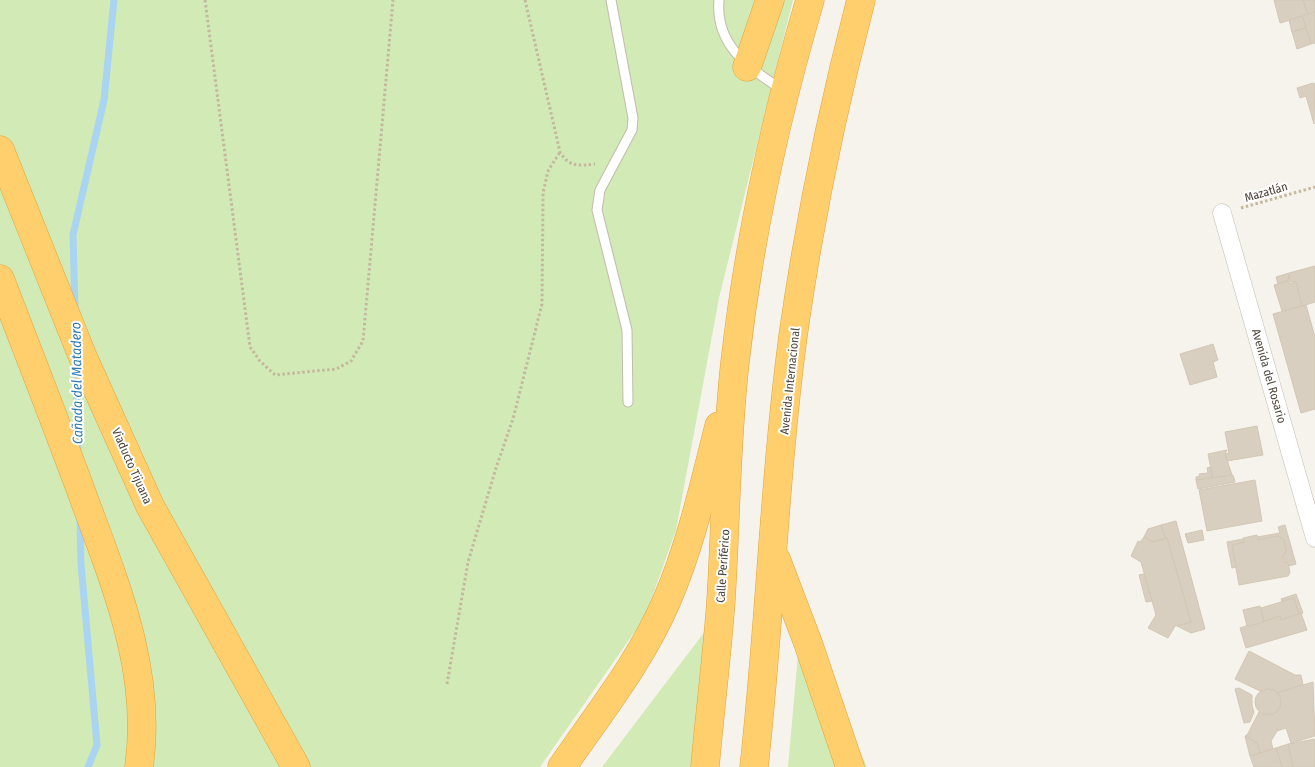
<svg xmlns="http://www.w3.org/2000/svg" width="1315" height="767" font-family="'Fira Sans Condensed',sans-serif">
  <rect width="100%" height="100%" fill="#f6f3ec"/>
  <g fill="#d2eab5">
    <polygon points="0,0 793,0 719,298 676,530 645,617 540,767 0,767"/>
    <polygon points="801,621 867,767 788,767"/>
    <polygon points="706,630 711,767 602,767"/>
  </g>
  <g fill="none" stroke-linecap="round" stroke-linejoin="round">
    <g stroke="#a9d4f2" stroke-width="7">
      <polyline points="75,309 73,235 104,100 114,0"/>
      <polyline points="76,367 78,451"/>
      <polyline points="80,520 81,564 97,745 88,767"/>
    </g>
  </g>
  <g fill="#d8cfc1" stroke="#d3c7b4">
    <polygon points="1274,0 1303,0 1308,15 1280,23"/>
    <polygon points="1303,0 1315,0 1315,12 1308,15"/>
    <polygon points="1315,12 1315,43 1311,44 1302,16"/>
    <polygon points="1302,16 1306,28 1292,32 1289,20"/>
    <polygon points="1306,28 1311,44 1297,49 1292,32"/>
    <polygon points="1313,83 1315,84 1314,124 1306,96 1300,98 1297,88"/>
    <polygon points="1315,266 1315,302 1302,306 1296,282 1289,282 1289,273"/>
    <polygon points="1289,273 1288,281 1278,284 1276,277"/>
    <polygon points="1288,281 1289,284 1296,282 1302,306 1282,311 1274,285"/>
    <polygon points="1306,305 1315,337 1315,409 1301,413 1273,314"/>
    <polygon points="1213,344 1218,360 1213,362 1217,377 1190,385 1180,354"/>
    <polygon points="1257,426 1263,455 1227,461 1225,454 1229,453 1225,432"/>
    <polygon points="1227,450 1225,454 1232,475 1213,479 1208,454"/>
    <polygon points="1210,467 1212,478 1196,480 1196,477 1200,476 1199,474 1208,473 1207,468"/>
    <polygon points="1233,475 1235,482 1198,489 1196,480"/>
    <polygon points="1255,480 1262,521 1207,531 1199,490"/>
    <polygon points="1176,521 1205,629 1191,633 1177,626 1191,622 1167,538 1165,538 1161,525"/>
    <polygon points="1161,525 1165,538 1153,542 1144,537 1148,529"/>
    <polygon points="1285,525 1296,564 1289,566 1282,557 1286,552 1284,540 1278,536 1258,540 1257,537 1280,533 1278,527"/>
    <polygon points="1202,530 1204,540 1188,543 1185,534"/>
    <polygon points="1257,535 1258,540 1278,536 1284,540 1286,552 1282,557 1283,561 1288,563 1290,573 1288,576 1239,585 1232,545 1244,542 1243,538"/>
    <polygon points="1144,537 1153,542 1167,538 1191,622 1175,626 1168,638 1148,628 1156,615 1141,562 1131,556 1138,541 1140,542"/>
    <polygon points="1243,539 1244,542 1232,545 1236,567 1232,568 1227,542"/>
    <polygon points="1144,574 1152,601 1146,602 1139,575"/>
    <polygon points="1296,594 1303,613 1299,614 1294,598 1282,601 1281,599"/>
    <polygon points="1294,598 1299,614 1281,620 1280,616 1264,621 1261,608"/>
    <polygon points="1260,606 1264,623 1247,626 1243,610"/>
    <polygon points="1301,613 1307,630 1246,648 1240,628 1249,625 1249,627 1280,616 1281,620"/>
    <polygon points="1249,651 1295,675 1301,675 1303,685 1277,693 1268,689 1260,691 1235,679"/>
    <polygon points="1313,682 1315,736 1291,743 1286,728 1277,731 1271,741 1273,749 1260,753 1257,743 1246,737 1259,712 1266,714 1274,713 1280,703 1277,693"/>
    <polygon points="1239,688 1252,695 1252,706 1254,712 1250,722 1244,723 1235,689"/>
    <circle cx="1268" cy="702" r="13"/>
    <polygon points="1247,735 1246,737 1257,743 1260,753 1250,756 1245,736"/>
    <polygon points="1315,739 1315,767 1293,767 1288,744"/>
    <polygon points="1288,744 1293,767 1282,767 1276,748"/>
    <polygon points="1276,748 1282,767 1254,767 1250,756"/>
  </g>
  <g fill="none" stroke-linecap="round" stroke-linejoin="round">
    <g stroke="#c2bbae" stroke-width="11">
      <g id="lane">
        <polyline points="611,0 633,118 632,130 600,190 597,210 627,330 628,402"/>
        <path d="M719,0C715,45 748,67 781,89"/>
      </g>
    </g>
    <g stroke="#c2bbae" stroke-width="19">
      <polyline id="street" points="1222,213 1315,538"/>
    </g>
    <g stroke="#e0a43c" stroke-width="29">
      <g id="highway">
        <polyline points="747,67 770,0"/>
        <polyline points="0,150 82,355 150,506 296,767"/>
        <path d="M0,279C27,349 54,418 80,488C113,579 153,668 139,767"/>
        <polyline points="776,559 808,643 850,767"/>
        <path d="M562,767C599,713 641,661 667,600C691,544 704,485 719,426"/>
        <path d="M705,767C710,711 717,656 721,600C726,521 726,441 735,362C749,239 775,119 810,0"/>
        <path d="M754,767C770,624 774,479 793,336C809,222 832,111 861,0"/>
      </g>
    </g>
    <g stroke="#c4b79f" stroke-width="3" stroke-dasharray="2.5 2.5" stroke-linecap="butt">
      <polyline points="205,0 250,347 260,361 275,375 336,369 351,361 363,341 393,0"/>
      <path d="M525,0L560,152C569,167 578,166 595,164"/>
      <polyline points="1241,208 1315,187"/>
      <polyline points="447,684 468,562 496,468 513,419 542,304 543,193 548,171 560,152"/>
    </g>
    <use href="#lane" stroke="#fff" stroke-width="9"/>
    <use href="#street" stroke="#fff" stroke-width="18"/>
    <use href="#highway" stroke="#ffcf6e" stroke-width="28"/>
  </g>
  <g text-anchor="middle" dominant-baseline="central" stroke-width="4" stroke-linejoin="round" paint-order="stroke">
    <g font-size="12" fill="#4b4439" stroke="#fff">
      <text transform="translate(1266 192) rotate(-16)">Mazatlán</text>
      <text transform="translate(1269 376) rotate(74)">Avenida del Rosario</text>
      <text transform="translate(790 381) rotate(-84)">Avenida Internacional</text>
      <text transform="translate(132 466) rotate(66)">Viaducto Tijuana</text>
      <text transform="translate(723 566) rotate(-86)">Calle Periférico</text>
    </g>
    <g font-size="14" font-style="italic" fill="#2e7ab2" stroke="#fff">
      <text transform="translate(77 383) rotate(-91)">Cañada del Matadero</text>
    </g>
  </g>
</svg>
